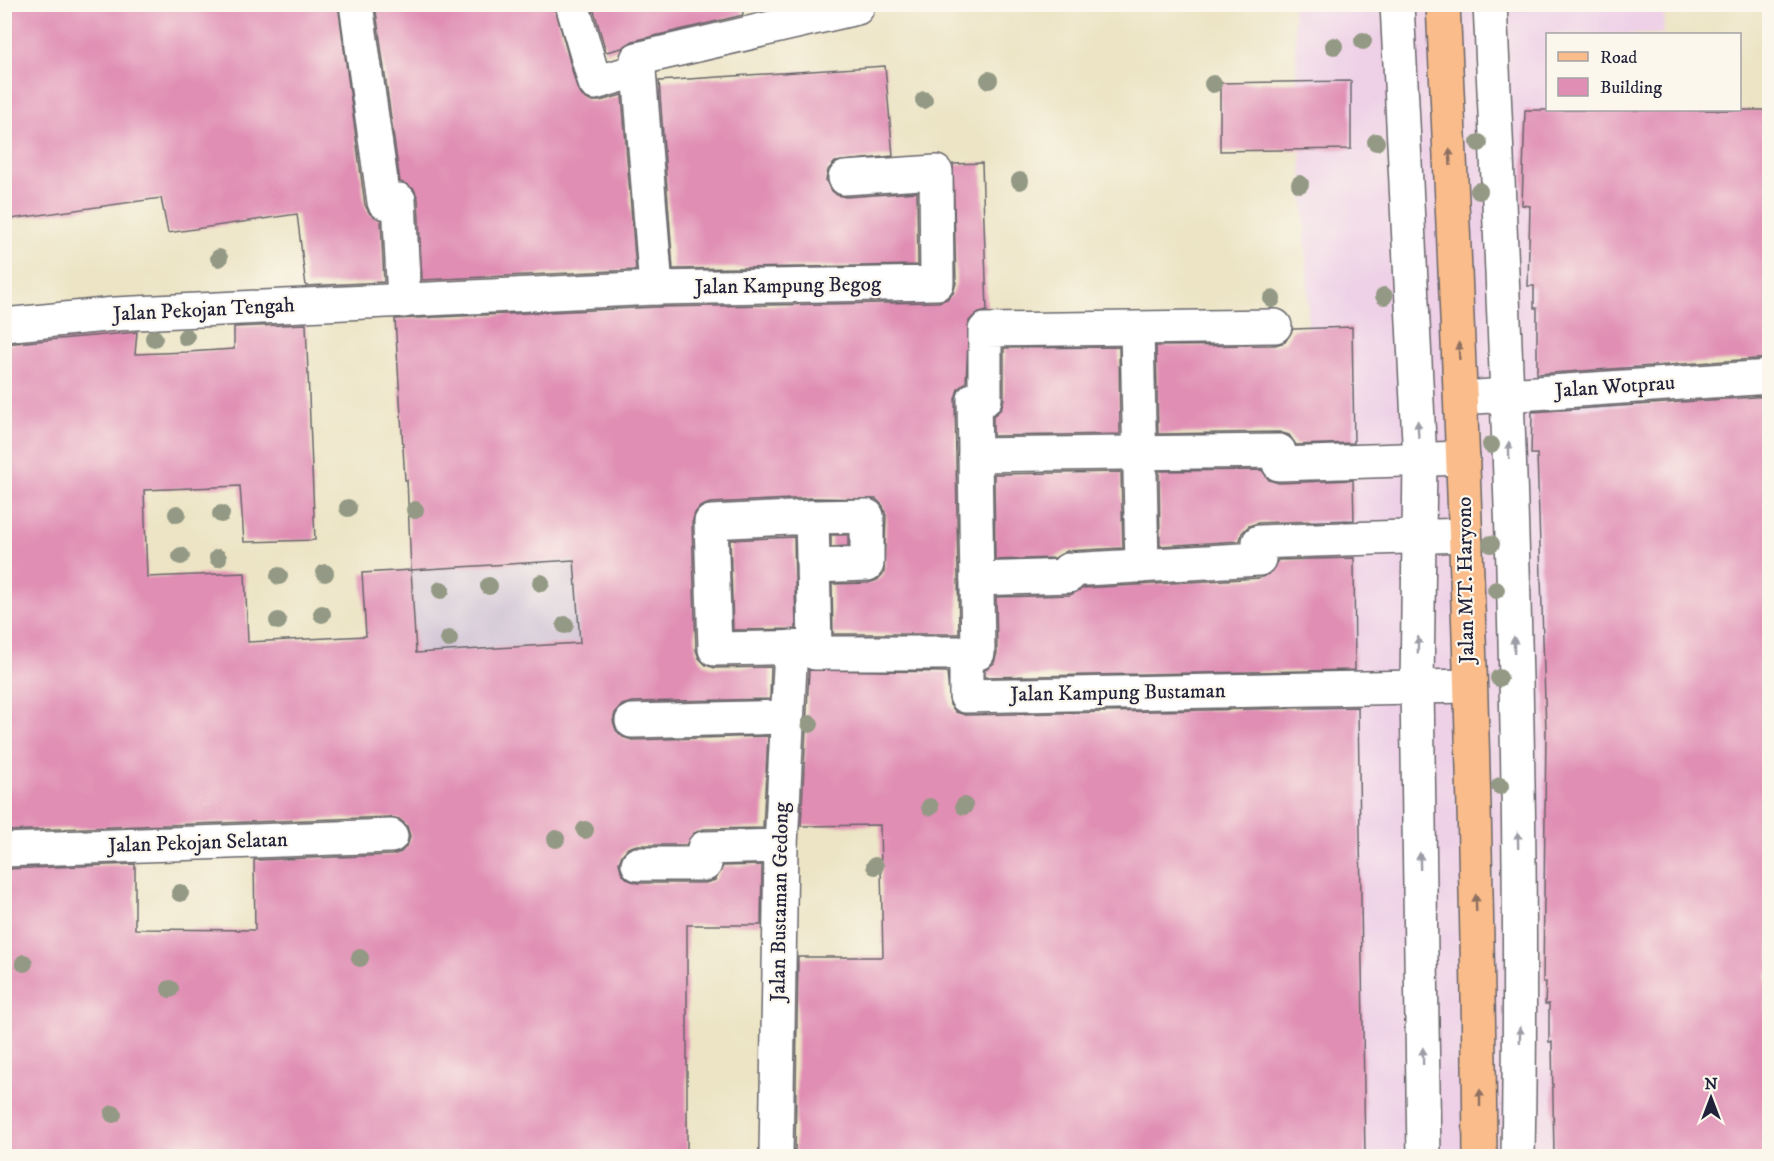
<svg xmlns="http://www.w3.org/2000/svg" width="1774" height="1161" font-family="'IM FELL DW Pica',serif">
  <rect width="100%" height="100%" fill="#fbf7ec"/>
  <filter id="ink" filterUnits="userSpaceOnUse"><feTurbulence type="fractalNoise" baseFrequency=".0167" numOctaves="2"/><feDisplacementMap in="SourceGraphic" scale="12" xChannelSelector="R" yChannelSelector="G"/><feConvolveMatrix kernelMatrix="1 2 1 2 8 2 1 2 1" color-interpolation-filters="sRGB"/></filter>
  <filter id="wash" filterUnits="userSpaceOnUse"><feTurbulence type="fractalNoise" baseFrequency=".008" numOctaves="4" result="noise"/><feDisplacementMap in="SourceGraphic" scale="24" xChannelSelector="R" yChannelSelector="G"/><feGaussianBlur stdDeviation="1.35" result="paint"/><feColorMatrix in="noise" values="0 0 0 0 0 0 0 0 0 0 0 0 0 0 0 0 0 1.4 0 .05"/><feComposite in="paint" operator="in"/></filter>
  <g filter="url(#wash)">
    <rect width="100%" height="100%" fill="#ece4c5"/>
    <polygon fill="#eed0e7" points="1293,5 1665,5 1663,34 1548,34 1548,110 1658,110 1640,360 1639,1156 1325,1156 1303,1012 1308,291"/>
    <polygon fill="#ccbed3" points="575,560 580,643 416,653 411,570"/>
    <g id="blocks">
      <g fill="#e08eb4" fill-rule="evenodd">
        <polygon points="4,4 338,4 365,205 370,214 381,220 384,282 306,286 297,214 168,233 161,198 4,220"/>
        <polygon points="375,4 554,4 577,88 582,96 590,101 600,101 622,95 636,270 422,280 418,199 414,189 400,182"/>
        <polygon points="592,4 742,4 743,15 633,41 622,48 606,52"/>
        <polygon points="885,66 893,156 835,162 828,170 826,180 830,189 837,195 846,197 917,192 918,265 673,269 659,81"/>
        <polygon points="1351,81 1351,149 1220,151 1220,83"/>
        <polygon points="1525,110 1770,110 1770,358 1537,374 1537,308 1534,308 1534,286 1528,286 1530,206 1522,205"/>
        <path d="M982,163L987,311L976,314L969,321L966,382L958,389L955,399L959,634H833L832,584L868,583L877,580L884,573L886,516L883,506L876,499L812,498L710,503L700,507L695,513L692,523L696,650L699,658L706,665L715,668L771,667L770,699L632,702L622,705L615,713L613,721L616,730L623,737L632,740L768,736L763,828L704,829L694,833L686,845H637L628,848L622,855L619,863L622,874L629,880L638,883H705L715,880L723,866L762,865L761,925H687V1156H4V869L135,864V929L255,930L254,860L392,855L401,852L408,844L410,836L407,826L399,819L390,817L4,831V344L137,332L135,354L187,352L234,349V327L306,324L315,540L244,542L240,486L144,490L147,577L245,573L248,642L366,636L362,573L411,570L407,480H405L395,319L657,307L938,302L947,299L953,293L956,283L953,164ZM574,560L580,643L416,653L411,570Z"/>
        <polygon points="1352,327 1354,443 1296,445 1289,435 1279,432 1158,434 1156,346 1275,345 1285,342 1293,329"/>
        <polygon points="1119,347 1120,434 993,436 993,416 1001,409 1004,399 1004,348"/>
        <polygon points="1770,396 1770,973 1767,973 1765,1045 1770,1045 1770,1156 1554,1156 1552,1042 1549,1042 1549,1004 1545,1004 1546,982 1543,982 1546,731 1537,454 1531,454 1532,412"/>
        <polygon points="1262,470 1269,480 1279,483 1353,480 1354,520 1258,523 1249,526 1242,533 1240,541 1160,546 1159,471"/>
        <polygon points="1121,472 1123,548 1067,551 1055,558 995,560 994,474"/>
        <polygon points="831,535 848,535 848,546 831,547"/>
        <polygon points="794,537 796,629 733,630 730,540"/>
        <polygon points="1354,558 1355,670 985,677 985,670 994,663 997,653 996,597 1070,595 1083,588 1260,578 1269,574 1278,560"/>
        <polygon points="809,670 947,672 950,705 956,712 966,715 1358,707 1365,1156 795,1156 798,957 883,957 880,825 801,826"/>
      </g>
    </g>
  </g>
  <g filter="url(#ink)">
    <use href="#blocks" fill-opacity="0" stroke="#69666b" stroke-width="1.5"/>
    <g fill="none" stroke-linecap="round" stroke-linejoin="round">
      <g stroke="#69666b" stroke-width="36">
        <g id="street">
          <polyline points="356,4 384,202 399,200 404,301"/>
          <polyline points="572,4 595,83 639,70 656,288"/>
          <polyline points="1397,4 1420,461 1417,687 1424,1156"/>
          <path d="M1490,4C1508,388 1525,773 1518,1156"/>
          <polyline points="639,70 637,59 857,8"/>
          <polyline points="4,325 115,314 656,288 937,283 936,172 845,178"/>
          <polyline points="1275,326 985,330 985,399 974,399 975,455 1279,451 1279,464 1463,458"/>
          <polyline points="1137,329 1142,566"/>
          <polyline points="1462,398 1770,377"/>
          <polygon points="812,517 815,647 715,649 711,522"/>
          <polyline points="812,517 867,516 867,564 815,566"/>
          <polyline points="977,579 1069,576 1068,570 1259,559 1259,542 1465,535"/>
          <polyline points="815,647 815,653 966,653 966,696 1469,686"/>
          <polyline points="966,653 978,653 975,455"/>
          <polyline points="632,721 786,717"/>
          <polyline points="4,850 391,836"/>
          <polyline points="638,864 705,864 704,848 781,846"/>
          <polyline points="776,1156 781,846 791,647"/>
        </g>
      </g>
      <g stroke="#69666b" stroke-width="36">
        <path id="primary" d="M1443,4C1461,388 1477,772 1480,1156"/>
      </g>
      <use href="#street" stroke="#fff" stroke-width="33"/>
      <use href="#primary" stroke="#f9bc8a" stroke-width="33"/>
    </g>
    <g fill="#939984">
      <circle cx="1363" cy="41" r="9"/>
      <circle cx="1334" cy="46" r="9"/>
      <circle cx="989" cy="80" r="9"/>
      <circle cx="1213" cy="84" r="9"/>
      <circle cx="924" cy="100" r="9"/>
      <circle cx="1376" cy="142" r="9"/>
      <circle cx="1479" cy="143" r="9"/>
      <circle cx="1020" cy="181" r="9"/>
      <circle cx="1300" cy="184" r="9"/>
      <circle cx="1479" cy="191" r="9"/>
      <circle cx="219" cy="258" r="9"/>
      <circle cx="1384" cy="296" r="9"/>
      <circle cx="1272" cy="299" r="9"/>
      <circle cx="186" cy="337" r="9"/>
      <circle cx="154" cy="338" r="9"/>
      <circle cx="1491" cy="445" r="9"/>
      <circle cx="348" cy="508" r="9"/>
      <circle cx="415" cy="510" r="9"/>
      <circle cx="177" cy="514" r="9"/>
      <circle cx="221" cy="514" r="9"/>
      <circle cx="1491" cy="544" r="9"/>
      <circle cx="181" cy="556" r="9"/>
      <circle cx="218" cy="558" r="9"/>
      <circle cx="325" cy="573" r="9"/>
      <circle cx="279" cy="576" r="9"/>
      <circle cx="541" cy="583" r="9"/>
      <circle cx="489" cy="586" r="9"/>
      <circle cx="441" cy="590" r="9"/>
      <circle cx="1496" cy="590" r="9"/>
      <circle cx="322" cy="614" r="9"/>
      <circle cx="278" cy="621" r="9"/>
      <circle cx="565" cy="625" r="9"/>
      <circle cx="449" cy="639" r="9"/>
      <circle cx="1499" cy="678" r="9"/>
      <circle cx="810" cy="724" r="9"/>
      <circle cx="1500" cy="786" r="9"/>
      <circle cx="964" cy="806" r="9"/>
      <circle cx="930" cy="807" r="9"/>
      <circle cx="585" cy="830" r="9"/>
      <circle cx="556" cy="839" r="9"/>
      <circle cx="875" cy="866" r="9"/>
      <circle cx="180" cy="893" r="9"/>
      <circle cx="360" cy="958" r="9"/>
      <circle cx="24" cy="963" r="9"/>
      <circle cx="170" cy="989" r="9"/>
      <circle cx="113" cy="1114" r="9"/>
    </g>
    <defs><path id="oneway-solid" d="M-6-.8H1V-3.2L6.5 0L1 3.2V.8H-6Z" transform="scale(1.5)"/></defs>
    <g fill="#8e6f62">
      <use href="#oneway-solid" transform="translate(1450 157) rotate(-93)"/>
      <use href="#oneway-solid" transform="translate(1459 351) rotate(-93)"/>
      <use href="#oneway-solid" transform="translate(1476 903) rotate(-92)"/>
      <use href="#oneway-solid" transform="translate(1480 1098) rotate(-90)"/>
    </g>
    <g fill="#9c9ca7">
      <use href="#oneway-solid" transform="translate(1418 429) rotate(-93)"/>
      <use href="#oneway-solid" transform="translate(1509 450) rotate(-91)"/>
      <use href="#oneway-solid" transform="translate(1418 645) rotate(-89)"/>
      <use href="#oneway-solid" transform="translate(1514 645) rotate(-91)"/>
      <use href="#oneway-solid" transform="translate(1518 840) rotate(-91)"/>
      <use href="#oneway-solid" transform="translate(1420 861) rotate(-91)"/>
      <use href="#oneway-solid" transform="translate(1520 1035) rotate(-89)"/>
      <use href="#oneway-solid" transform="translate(1423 1056) rotate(-91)"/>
    </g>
  </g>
  <g text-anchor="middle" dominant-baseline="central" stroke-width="4.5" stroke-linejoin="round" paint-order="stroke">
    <g font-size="21" fill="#22223b" stroke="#fbf7ec">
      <text transform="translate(788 286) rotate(-1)">Jalan Kampung Begog</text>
      <text transform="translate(204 310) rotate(-3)">Jalan Pekojan Tengah</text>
      <text transform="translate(1615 387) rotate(-4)">Jalan Wotprau</text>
      <text transform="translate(1466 580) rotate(-91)">Jalan MT. Haryono</text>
      <text transform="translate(1118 693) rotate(-1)">Jalan Kampung Bustaman</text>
      <text transform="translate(198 843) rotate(-2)">Jalan Pekojan Selatan</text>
      <text transform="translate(780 902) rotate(-89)">Jalan Bustaman Gedong</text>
    </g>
  </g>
  <rect width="1774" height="1161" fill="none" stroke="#fbf7ec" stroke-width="24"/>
  <rect x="1546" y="33" width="195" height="78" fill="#fbf7ec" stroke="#a4a2a5" stroke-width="1.5"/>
  <rect x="1558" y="52" width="30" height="9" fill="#f9bc8a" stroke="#a4a2a5" stroke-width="1.5"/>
  <text x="1600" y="63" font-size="18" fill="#22223b">Road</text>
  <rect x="1558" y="78" width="30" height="18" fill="#e08eb4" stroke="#a4a2a5" stroke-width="1.5"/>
  <text x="1600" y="93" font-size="18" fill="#22223b">Building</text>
  <g transform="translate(1711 1098)" stroke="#fbf7ec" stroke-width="4.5" paint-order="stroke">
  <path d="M0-4.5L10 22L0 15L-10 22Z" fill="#22223b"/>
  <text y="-9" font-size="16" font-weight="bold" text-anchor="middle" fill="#22223b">N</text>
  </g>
</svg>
